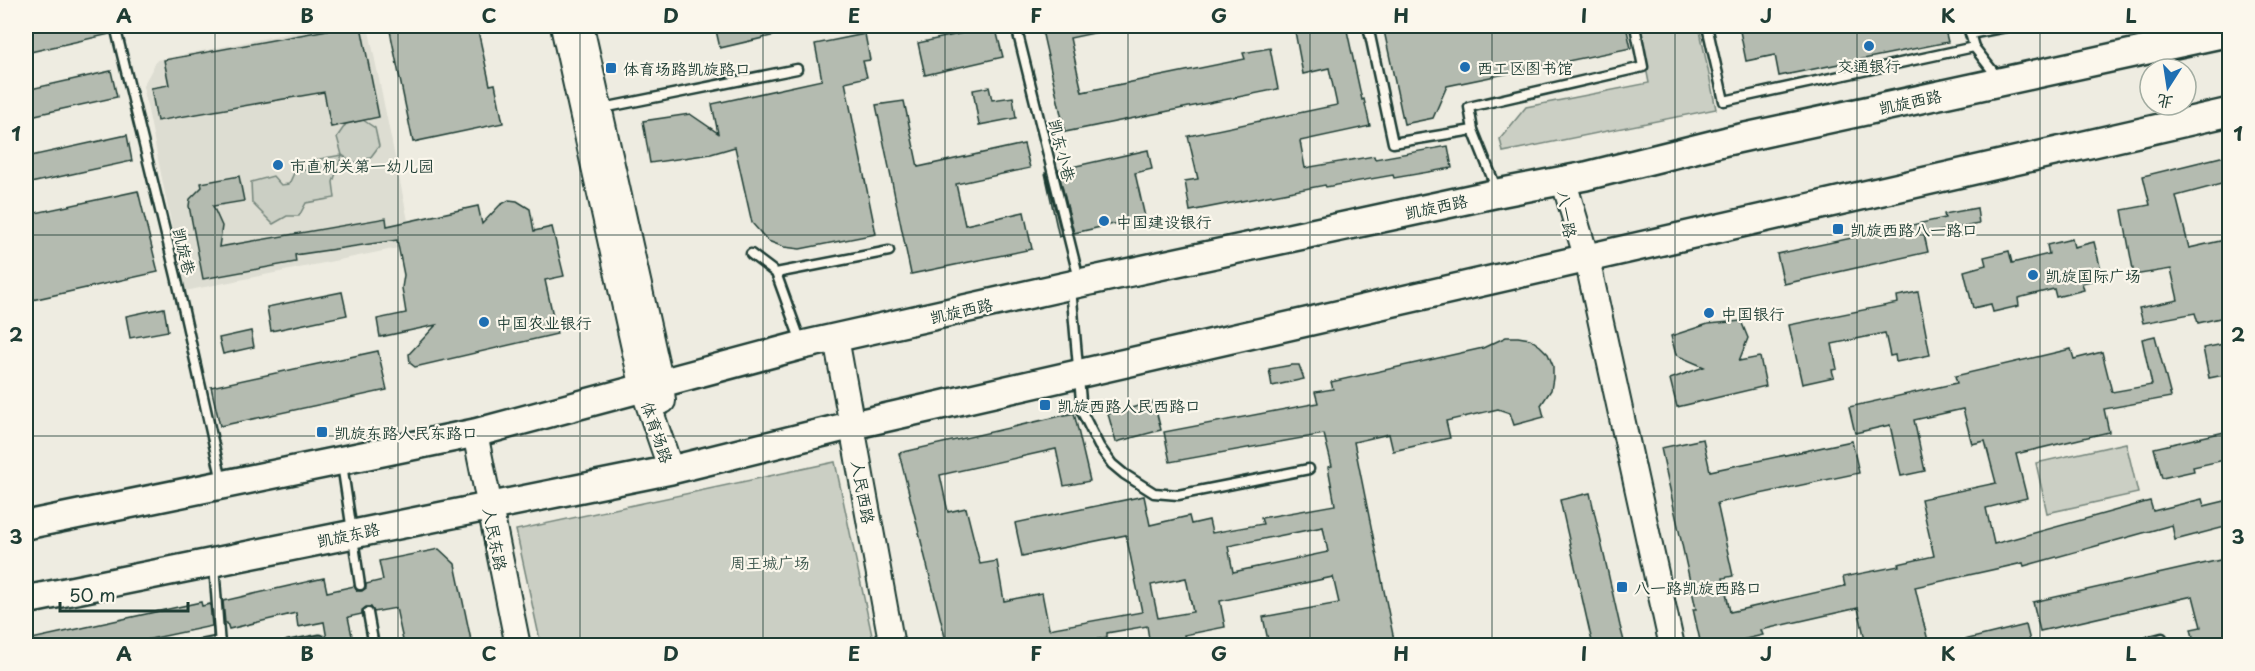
<svg xmlns="http://www.w3.org/2000/svg" width="2255" height="671" font-family="'Playpen Sans','LXGW WenKai TC',sans-serif">
  <rect width="100%" height="100%" fill="#eeece1"/>
  <filter id="ink" filterUnits="userSpaceOnUse"><feTurbulence type="fractalNoise" baseFrequency=".0167" numOctaves="2"/><feDisplacementMap in="SourceGraphic" scale="12" xChannelSelector="R" yChannelSelector="G"/><feConvolveMatrix kernelMatrix="1 2 1 2 8 2 1 2 1" color-interpolation-filters="sRGB"/></filter>
  <g filter="url(#ink)">
    <polygon fill="#ddddd2" points="325,26 368,26 413,245 185,291 143,86 157,60"/>
    <g fill="#cbcfc4" stroke="#75867c" stroke-width="1.5">
      <polygon points="1638,26 1699,26 1716,109 1503,152 1500,139 1526,107 1649,83"/>
      <polygon points="363,120 375,128 379,146 370,158 354,163 342,155 333,182 335,198 306,203 299,216 287,216 273,224 252,203 251,182 273,176 281,185 289,184 294,173 306,170 309,161 342,155 337,137 346,124"/>
      <polygon points="2126,443 2138,493 2047,513 2036,463"/>
      <polygon points="835,462 874,645 541,645 516,530"/>
    </g>
    <g fill="#b4bbb0" stroke="#1f3d34" stroke-width="1.5" fill-rule="evenodd">
      <polygon points="26,26 109,26 110,34 26,53"/>
      <polygon points="349,26 361,26 379,117 331,127 324,92 157,121 151,88 169,85 164,60"/>
      <polygon points="389,26 477,26 490,85 495,84 503,123 413,142"/>
      <polygon points="715,26 792,26 793,31 720,48"/>
      <polygon points="995,26 1003,57 925,75 918,43"/>
      <polygon points="1041,26 1099,26 1099,32 1070,38 1082,92 1245,59 1243,53 1270,48 1278,89 1065,132"/>
      <polygon points="1294,26 1346,26 1362,100 1364,99 1370,126 1300,141 1305,168 1374,156 1375,159 1448,146 1452,168 1394,178 1393,175 1326,187 1325,185 1190,211 1185,181 1198,179 1188,136 1337,105 1329,68 1303,74"/>
      <polygon points="1383,26 1626,26 1631,48 1447,86 1433,118 1404,124"/>
      <polygon points="1739,26 1944,26 1948,42 1779,76 1775,55 1746,61"/>
      <polygon points="865,34 870,60 863,61 867,77 845,82 876,234 800,249 784,247 768,241 752,223 735,147 711,154 650,163 643,121 690,114 718,133 712,104 822,80 815,44"/>
      <polygon points="111,71 117,97 26,117 26,90"/>
      <polygon points="989,87 992,100 1013,97 1016,118 979,125 973,90"/>
      <polygon points="904,101 918,167 1024,144 1030,168 956,184 965,225 1024,212 1032,249 911,274 876,105"/>
      <polygon points="127,135 132,161 26,184 26,157"/>
      <polygon points="1148,150 1152,169 1135,173 1145,217 1074,233 1058,170"/>
      <polygon points="2229,155 2229,182 2176,196 2189,248 2229,239 2229,316 2198,323 2195,313 2143,323 2139,308 2178,300 2171,269 2134,275 2122,210 2150,205 2143,176"/>
      <polygon points="1045,173 1046,173 1062,236 1059,237"/>
      <polygon points="239,176 244,201 213,206 222,226 219,247 386,218 387,226 478,206 482,224 500,205 509,200 517,201 530,209 534,231 552,227 564,276 545,280 557,334 415,367 410,363 409,354 436,325 380,337 377,319 406,313 402,288 404,275 397,240 295,255 296,262 203,279 189,206 190,199 202,187 201,183"/>
      <polygon points="138,191 158,272 32,300 26,271 26,215"/>
      <polygon points="1977,208 1979,224 1924,234 1928,252 1784,284 1777,254 1945,218 1944,214"/>
      <polygon points="2072,239 2074,247 2094,242 2103,278 2082,283 2084,290 2056,297 2054,289 2018,298 2019,306 1993,312 1991,304 1973,308 1964,271 1986,265 1984,257 2009,251 2012,263 2049,254 2047,245"/>
      <polygon points="342,292 347,315 271,331 267,307"/>
      <polygon points="1918,292 1930,355 1896,362 1895,355 1890,356 1885,333 1832,344 1837,369 1832,370 1834,377 1802,384 1789,325 1898,303 1897,296"/>
      <polygon points="164,308 168,331 130,338 126,316"/>
      <polygon points="1741,321 1748,338 1739,361 1760,357 1766,386 1677,407 1670,379 1704,367 1676,355 1671,336 1708,324"/>
      <polygon points="251,331 254,347 223,354 219,338"/>
      <polygon points="2155,336 2171,397 2104,409 2109,432 2016,454 2027,498 1986,508 1994,544 2150,501 2153,511 2202,499 2204,506 2229,500 2229,526 2175,540 2172,525 2024,566 2023,563 1915,587 1929,645 1866,645 1858,608 1761,630 1763,635 1737,641 1738,645 1701,645 1693,609 1696,609 1661,448 1703,439 1710,471 1852,441 1859,473 1717,503 1733,576 1723,578 1730,612 1845,586 1843,577 1899,566 1898,564 1934,556 1921,499 1996,483 1985,441 1972,444 1963,409 1914,420 1925,471 1901,476 1890,425 1855,433 1849,407 1957,383 1955,376 2071,349 2074,359 2102,352 2112,392 2152,385 2142,339"/>
      <path d="M1506,337H1518L1530,339L1540,346L1548,354L1553,366V378L1551,390L1541,405L1544,417L1514,425L1510,413L1498,409L1446,421L1450,438L1393,451L1389,434L1354,442L1395,645H1269L1263,617L1339,603L1333,577L1220,601L1225,627L1184,635L1186,644L1150,645L1147,626L1107,633V637L1061,645H947L899,453L1074,413L1090,481L1064,486L1056,449L940,475L948,512L966,508L980,564L997,561L1004,601L1042,593L1049,629L1142,612L1126,535L1022,556L1015,523L1144,496L1150,525L1189,516L1191,524L1209,520L1212,533L1263,524L1261,518L1335,505L1328,467L1332,466L1324,434L1170,462L1164,432L1318,403L1315,392L1333,389L1331,382L1483,348ZM1323,527L1328,552L1233,572L1228,546ZM1186,578L1193,612L1158,618L1151,585Z"/>
      <polygon points="2229,343 2229,374 2209,378 2203,348"/>
      <polygon points="378,351 387,390 220,426 211,387"/>
      <polygon points="1292,365 1299,365 1304,379 1272,386 1269,369"/>
      <polygon points="1154,402 1161,430 1116,442 1108,414"/>
      <polygon points="2229,431 2229,459 2193,467 2194,471 2162,478 2154,448"/>
      <polygon points="1590,493 1620,626 1625,645 1593,645 1590,633 1560,500"/>
      <polygon points="439,549 455,564 472,645 404,645 396,608 374,612 371,607 366,607 362,610 362,614 348,617 354,645 328,645 324,622 298,627 296,613 229,629 227,623 225,623 223,601 324,578 327,592 354,586 357,591 362,591 366,588 366,584 383,580 379,561"/>
      <polygon points="2229,558 2229,645 2195,645 2191,629 2201,627 2193,596 2040,631 2033,602"/>
      <polygon points="201,602 202,606 210,604 212,626 122,645 28,645 27,640"/>
      <polygon points="2026,625 2031,645 1965,645 1964,640"/>
    </g>
    <g fill="none" stroke-linecap="round" stroke-linejoin="round">
      <g stroke="#1f3d34" stroke-width="13">
        <g id="lane">
          <polyline points="115,26 176,276 222,481"/>
          <polyline points="1016,26 1079,279"/>
          <polyline points="1368,26 1393,143 1473,130"/>
          <polyline points="1707,26 1724,101 1974,47"/>
          <polyline points="1968,26 1974,47 1999,79"/>
          <polyline points="1970,34 2011,26"/>
          <polyline points="603,108 797,69"/>
          <polyline points="1497,190 1473,130 1469,107 1643,67 1635,26"/>
          <polyline points="751,254 776,273 889,251"/>
          <polyline points="776,273 801,342"/>
          <polyline points="1071,288 1082,412 1099,446 1112,464 1124,474 1154,493 1178,495 1309,469"/>
          <polyline points="342,464 360,585"/>
          <polyline points="214,565 220,646"/>
          <polyline points="368,613 374,646"/>
          <polyline points="195,646 220,641"/>
          <polyline points="288,646 320,640"/>
          <polyline points="2132,646 2162,638 2163,646"/>
        </g>
      </g>
      <g stroke="#1f3d34" stroke-width="28">
        <g id="secondary">
          <polyline points="563,26 643,389 671,470"/>
          <polyline points="581,26 661,384 663,401"/>
          <polyline points="1563,179 1587,259 1672,646"/>
          <polyline points="836,338 892,646"/>
          <polyline points="475,433 518,646"/>
        </g>
      </g>
      <g stroke="#1f3d34" stroke-width="32">
        <g id="primary">
          <polyline points="26,525 475,433 803,345 1080,283 1498,193 1586,176 1727,141 2230,32"/>
          <polyline points="26,600 671,470 853,425 2230,112"/>
        </g>
      </g>
      <use href="#lane" stroke="#fbf7ec" stroke-width="8"/>
      <use href="#secondary" stroke="#fbf7ec" stroke-width="24"/>
      <use href="#primary" stroke="#fbf7ec" stroke-width="27"/>
    </g>
  </g>
  <path fill="none" stroke="#1f3d34" stroke-width="1.5" stroke-opacity="0.55" d="M215,26V646M398,26V646M580,26V646M763,26V646M945,26V646M1128,26V646M1310,26V646M1492,26V646M1675,26V646M1857,26V646M2040,26V646M26,235H2230M26,436H2230"/>
  <g fill="#1f6fb2" stroke="#fbf7ec" stroke-width="2">
    <circle cx="1869" cy="46" r="6"/>
    <circle cx="1465" cy="67" r="6"/>
    <rect x="605" y="62" width="12" height="12" rx="3"/>
    <circle cx="278" cy="165" r="6"/>
    <circle cx="1104" cy="221" r="6"/>
    <rect x="1832" y="223" width="12" height="12" rx="3"/>
    <circle cx="2033" cy="275" r="6"/>
    <circle cx="1709" cy="313" r="6"/>
    <circle cx="484" cy="322" r="6"/>
    <rect x="1039" y="399" width="12" height="12" rx="3"/>
    <rect x="316" y="426" width="12" height="12" rx="3"/>
    <rect x="1616" y="581" width="12" height="12" rx="3"/>
  </g>
  <g text-anchor="middle" dominant-baseline="central" stroke-width="4.5" stroke-linejoin="round" paint-order="stroke">
    <g font-size="16" fill="#1f3d34" stroke="#fbf7ec" text-anchor="start">
      <text x="1869" y="65" text-anchor="middle">交通银行</text>
      <text x="1477" y="67">西工区图书馆</text>
      <text x="623" y="68">体育场路凯旋路口</text>
      <text x="290" y="165">市直机关第一幼儿园</text>
      <text x="1116" y="221">中国建设银行</text>
      <text x="1850" y="229">凯旋西路八一路口</text>
      <text x="2045" y="275">凯旋国际广场</text>
      <text x="1721" y="313">中国银行</text>
      <text x="496" y="322">中国农业银行</text>
      <text x="1057" y="405">凯旋西路人民西路口</text>
      <text x="334" y="432">凯旋东路人民东路口</text>
      <text x="1634" y="587">八一路凯旋西路口</text>
    </g>
    <g font-size="16" fill="#1f3d34" stroke="#fbf7ec">
      <text transform="translate(1910 101) rotate(-12)">凯旋西路</text>
      <text transform="translate(1063 150) rotate(76)">凯东小巷</text>
      <text transform="translate(1436 206) rotate(-12)">凯旋西路</text>
      <text transform="translate(1568 214) rotate(81)">八一路</text>
      <text transform="translate(185 251) rotate(76)">凯旋巷</text>
      <text transform="translate(961 310) rotate(-13)">凯旋西路</text>
      <text transform="translate(658 432) rotate(71)">体育场路</text>
      <text transform="translate(864 492) rotate(80)">人民西路</text>
      <text transform="translate(348 534) rotate(-12)">凯旋东路</text>
      <text transform="translate(496 539) rotate(79)">人民东路</text>
    </g>
    <g font-size="16" fill="#415a51" stroke="#fbf7ec">
      <text x="770" y="562">周王城广场</text>
    </g>
  </g>
  <rect width="2255" height="671" fill="none" stroke="#fbf7ec" stroke-width="66"/>
  <g transform="translate(2168 87) rotate(192)"><circle r="28" fill="#fbf7ec" stroke="#a3ada2" stroke-width="1.5"/>
  <path d="M0-4.5L10 22L0 15L-10 22Z" fill="#1f6fb2"/>
  <text y="-9" font-size="16" font-weight="bold" text-anchor="middle" fill="#1f3d34">北</text>
  </g>
  <path d="M60 602v9h128v-9" fill="none" stroke="#1f3d34" stroke-width="3"/>
  <text x="69" y="602" font-size="18" fill="#1f3d34" stroke="#fbf7ec" stroke-width="4.5" paint-order="stroke">50 m</text>
  <rect x="33" y="33" width="2189" height="605" fill="none" stroke="#1f3d34" stroke-width="2"/>
  <g font-size="20" text-anchor="middle" font-weight="bold" fill="#1f3d34">
    <text x="124" y="23">A</text>
    <text x="307" y="23">B</text>
    <text x="489" y="23">C</text>
    <text x="671" y="23">D</text>
    <text x="854" y="23">E</text>
    <text x="1036" y="23">F</text>
    <text x="1219" y="23">G</text>
    <text x="1401" y="23">H</text>
    <text x="1584" y="23">I</text>
    <text x="1766" y="23">J</text>
    <text x="1948" y="23">K</text>
    <text x="2131" y="23">L</text>
    <text x="16" y="141">1</text>
    <text x="2238" y="141">1</text>
    <text x="16" y="342">2</text>
    <text x="2238" y="342">2</text>
    <text x="16" y="544">3</text>
    <text x="2238" y="544">3</text>
    <text x="124" y="661">A</text>
    <text x="307" y="661">B</text>
    <text x="489" y="661">C</text>
    <text x="671" y="661">D</text>
    <text x="854" y="661">E</text>
    <text x="1036" y="661">F</text>
    <text x="1219" y="661">G</text>
    <text x="1401" y="661">H</text>
    <text x="1584" y="661">I</text>
    <text x="1766" y="661">J</text>
    <text x="1948" y="661">K</text>
    <text x="2131" y="661">L</text>
  </g>
</svg>
